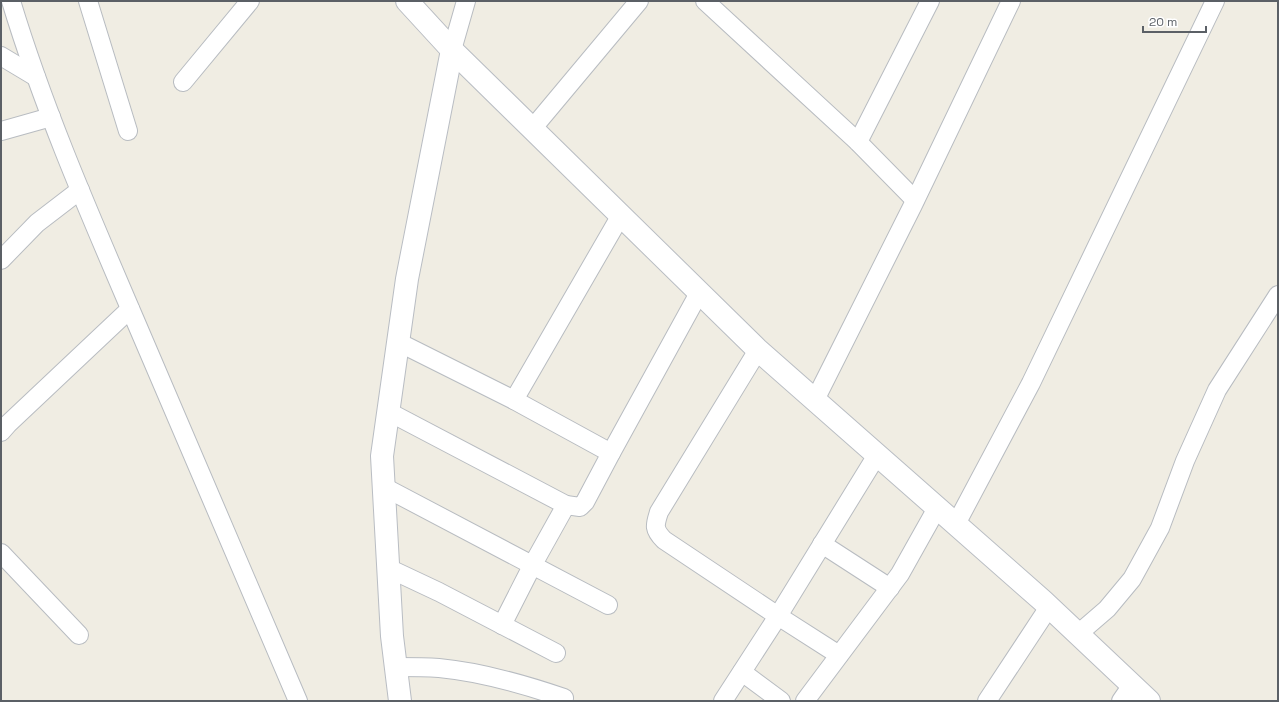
<svg xmlns="http://www.w3.org/2000/svg" width="1279" height="702" font-family="'Space Grotesk',sans-serif">
  <rect width="100%" height="100%" fill="#f0ede3"/>
  <g fill="none" stroke-linecap="round" stroke-linejoin="round">
    <g stroke="#b8bcc1" stroke-width="20">
      <g id="street">
        <path d="M11,1C44,110 90,215 135,320C189,447 243,574 298,701"/>
        <polyline points="88,1 128,131"/>
        <polyline points="705,1 858,142 915,200"/>
        <polyline points="452,50 466,1"/>
        <polyline points="1,56 36,77"/>
        <polyline points="183,82 250,1"/>
        <polyline points="532,129 639,1"/>
        <polyline points="1,131 51,117"/>
        <polyline points="858,142 930,1"/>
        <polyline points="1,260 37,223 80,190"/>
        <polyline points="398,342 514,400 611,453"/>
        <path d="M758,350L659,512C655,525 653,529 664,540L778,616L839,655"/>
        <polyline points="514,400 621,215"/>
        <polyline points="815,400 913,205 1011,1"/>
        <polyline points="389,412 566,505 580,507 585,502 611,453 699,293"/>
        <polyline points="1,432 8,424 130,309"/>
        <polyline points="384,487 608,605"/>
        <polyline points="956,524 1031,383 1215,1"/>
        <polyline points="822,544 890,588"/>
        <polyline points="1,553 79,635"/>
        <polyline points="388,568 439,592 556,653"/>
        <polyline points="502,625 532,566 566,505"/>
        <polyline points="1078,634 1107,609 1132,579 1160,528 1185,461 1217,390 1278,295"/>
        <path d="M396,667C410,667 425,667 439,668C482,672 523,684 564,698"/>
        <polyline points="742,672 781,701"/>
        <polyline points="723,701 778,616 877,455"/>
        <polyline points="805,701 900,574 937,508"/>
        <polyline points="987,701 1049,607"/>
        <polyline points="1121,701 1132,685"/>
      </g>
    </g>
    <g stroke="#b9bdc3" stroke-width="24">
      <g id="secondary">
        <polyline points="407,1 452,50 758,350 1043,601 1149,701"/>
        <polyline points="400,701 392,636 382,456 407,279 452,50"/>
      </g>
    </g>
    <use href="#street" stroke="#fff" stroke-width="18"/>
    <use href="#secondary" stroke="#fff" stroke-width="22"/>
  </g>
  <rect width="1279" height="702" fill="none" stroke="#5b6066" stroke-width="4"/>
  <path d="M1143 26v6h63v-6" fill="none" stroke="#5b6066" stroke-width="2"/>
  <text x="1149" y="26" font-size="12" fill="#5b6066" stroke="#ffffff" stroke-width="3" paint-order="stroke">20 m</text>
</svg>
